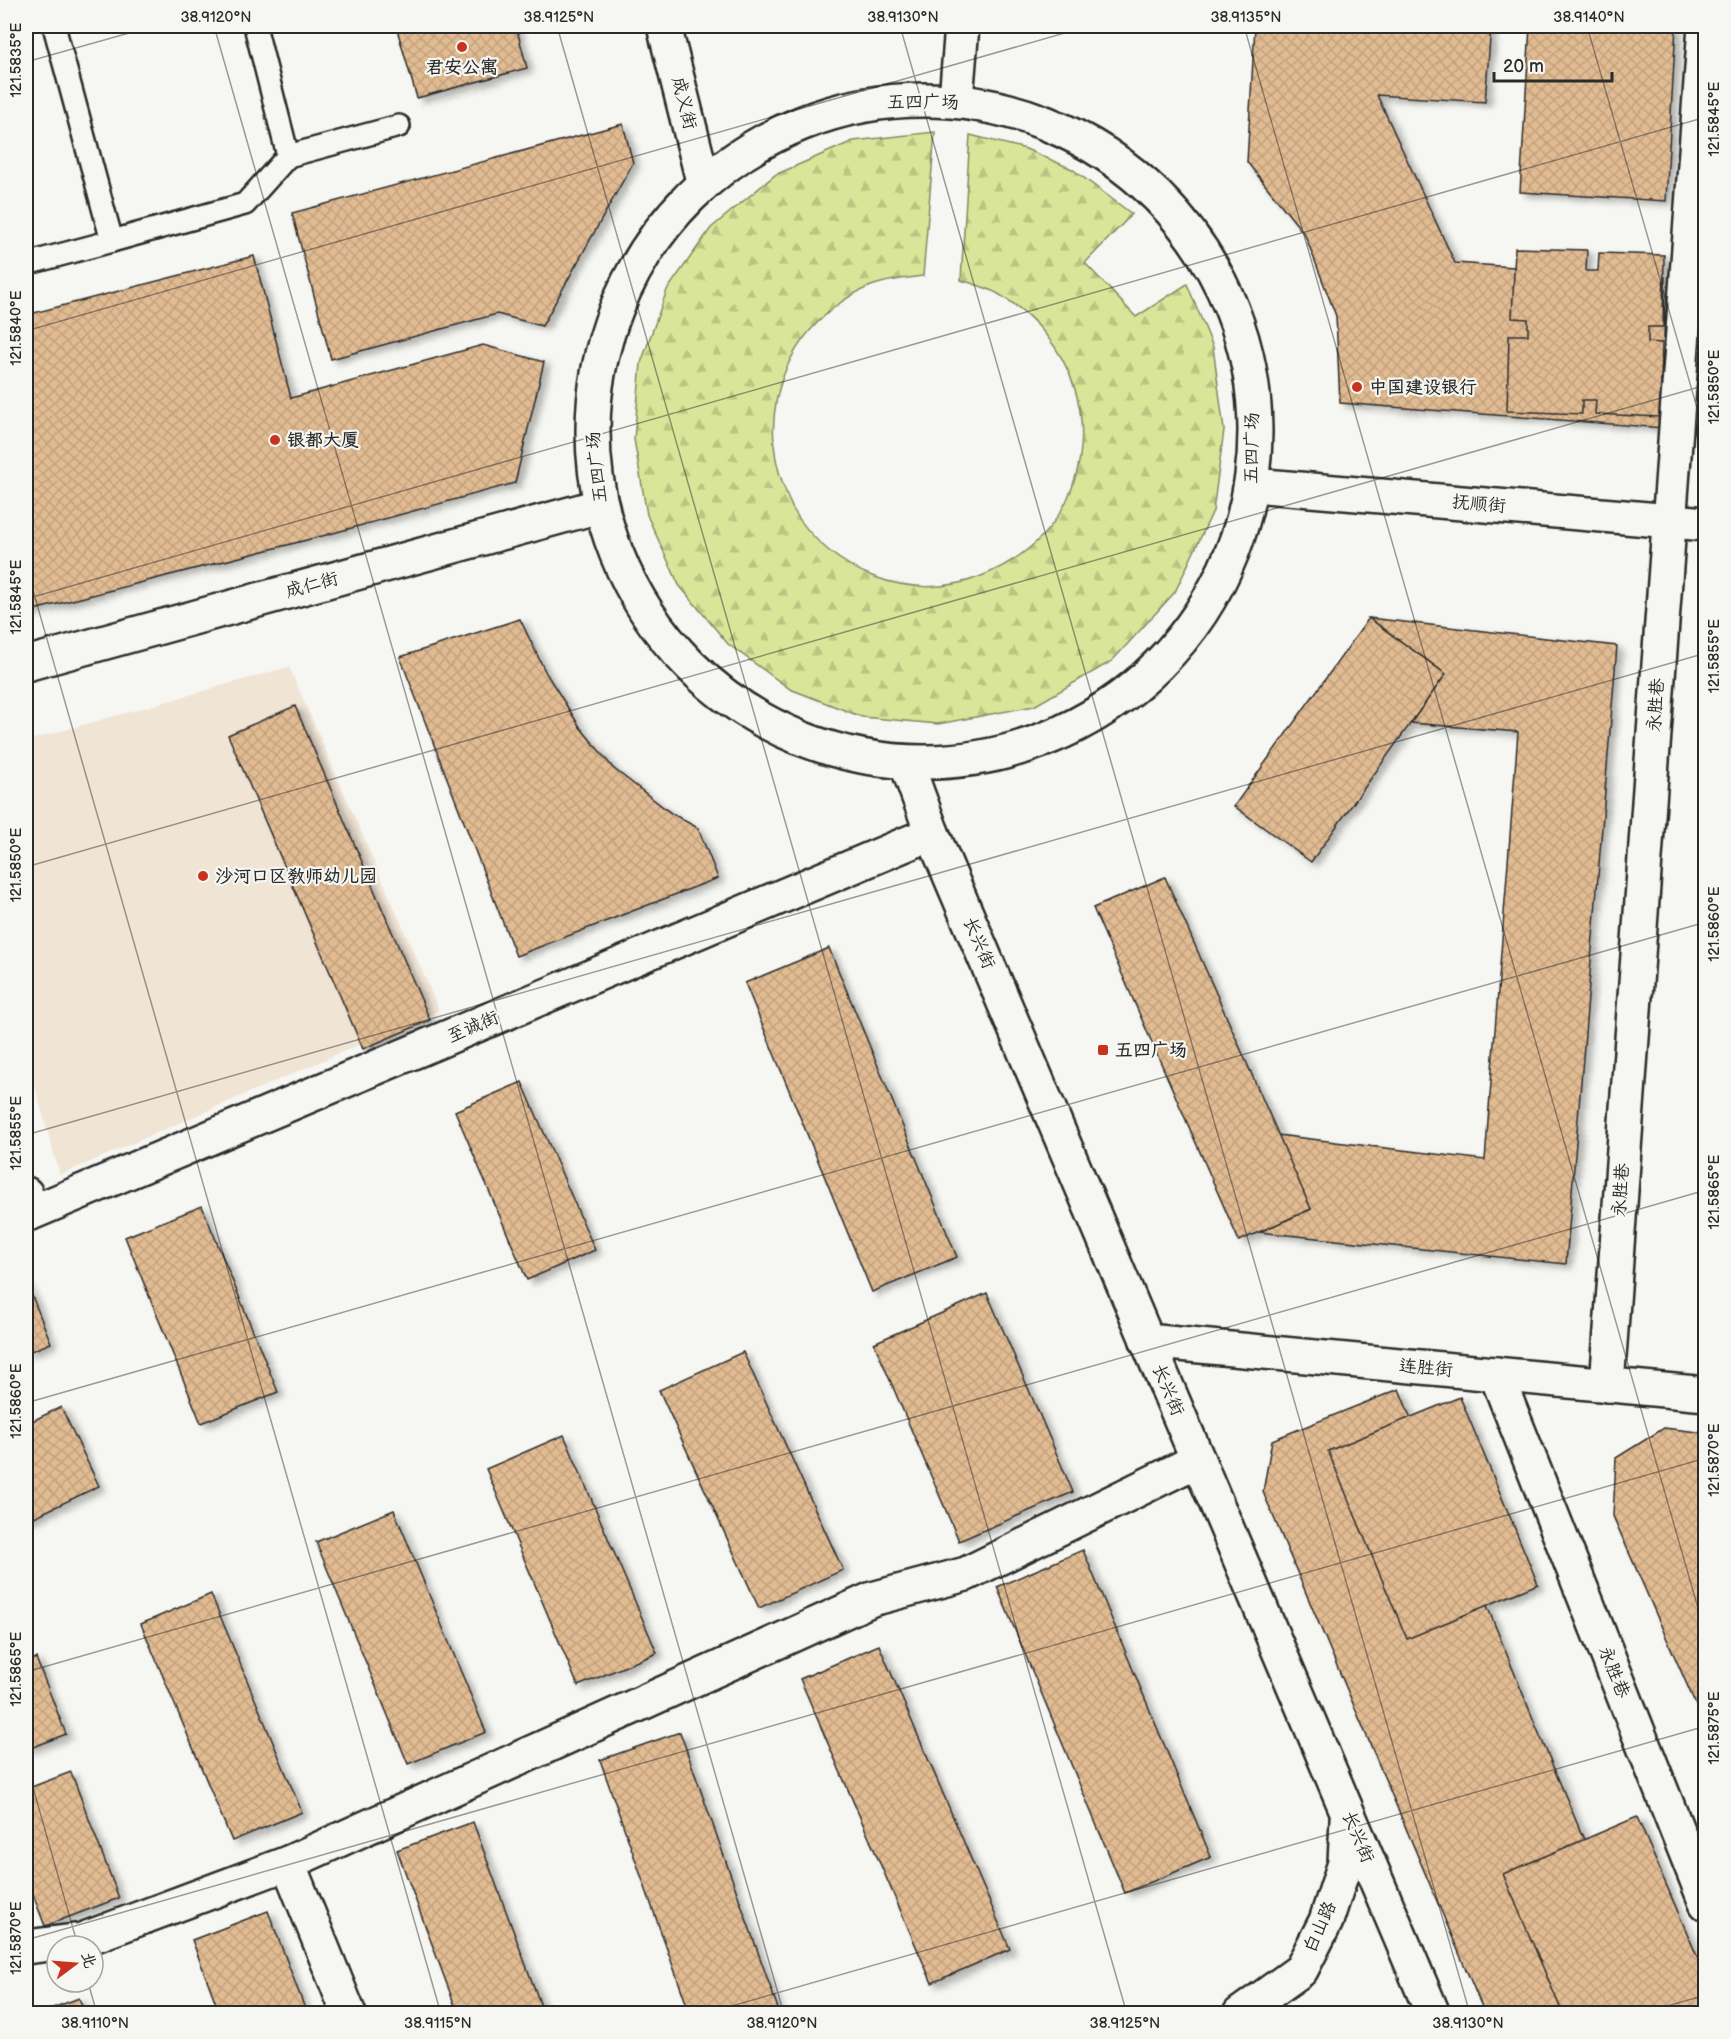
<svg xmlns="http://www.w3.org/2000/svg" width="1731" height="2039" font-family="'Balsamiq Sans','LXGW WenKai TC',sans-serif">
  <defs>
    <pattern id="forest-firs" width="22" height="20" patternUnits="userSpaceOnUse" patternTransform="scale(1.5)"><rect width="22" height="20" fill="#d9e598"/><path d="M5 1l3.5 6h-7zM16 11l3.5 6h-7z" fill="#bac583"/></pattern>
    <pattern id="building-cross-hatch" width="8" height="8" patternUnits="userSpaceOnUse" patternTransform="scale(1.5)"><rect width="8" height="8" fill="#e1bb92"/><path d="M0 0l8 8M0 8l8-8" fill="none" stroke="#c1a17e"/></pattern>
    <filter id="shadow"><feDropShadow dx="6" dy="4" stdDeviation="3" flood-color="#0004"/></filter>
  </defs>
  <rect width="100%" height="100%" fill="#f6f6f2"/>
  <filter id="ink" filterUnits="userSpaceOnUse"><feTurbulence type="fractalNoise" baseFrequency=".0167" numOctaves="2"/><feDisplacementMap in="SourceGraphic" scale="12" xChannelSelector="R" yChannelSelector="G"/><feConvolveMatrix kernelMatrix="1 2 1 2 8 2 1 2 1" color-interpolation-filters="sRGB"/></filter>
  <g filter="url(#ink)">
    <polygon fill="#f0e4d5" points="289,667 439,1010 60,1175 26,1055 26,741"/>
    <path fill="url(#forest-firs)" stroke="#828862" stroke-width="1.5" d="M935,132L923,276C909,278 894,279 881,283C857,289 835,305 818,322C775,365 762,430 784,487C787,494 789,502 793,509C830,572 910,604 979,577C1017,562 1048,538 1066,502C1103,425 1072,338 1000,295C989,288 974,284 961,280L970,135L1026,149L1072,169L1132,214L1085,263L1136,317L1187,284L1213,347L1224,430L1213,511L1175,592L1112,661L1034,706L938,724L862,717L790,689L728,644L679,585L647,515L634,439L641,363L667,290L711,228L775,175L853,141Z"/>
    <g fill="url(#building-cross-hatch)" stroke="#2b2b2b" stroke-width="1.5" filter="url(#shadow)">
      <polygon points="396,26 516,26 527,68 417,98"/>
      <polygon points="1255,26 1491,26 1485,102 1377,95 1455,263 1665,277 1663,428 1340,403 1336,316 1305,235 1247,162"/>
      <polygon points="1530,26 1676,26 1666,201 1520,192"/>
      <polygon points="623,124 633,163 542,326 497,314 331,359 292,213"/>
      <polygon points="1515,248 1587,250 1586,271 1598,271 1599,253 1664,255 1663,327 1648,327 1648,342 1662,343 1660,417 1595,414 1596,400 1582,400 1582,414 1507,411 1509,335 1528,335 1528,319 1512,318"/>
      <polygon points="254,256 291,398 483,345 544,362 515,483 326,535 26,612 26,315"/>
      <polygon points="1369,618 1446,674 1311,862 1234,806"/>
      <polygon points="1369,618 1617,646 1566,1264 1259,1232 1311,1209 1277,1135 1485,1160 1518,732 1411,723 1446,674"/>
      <polygon points="520,619 546,673 580,727 613,768 671,813 698,828 718,878 516,956 400,657"/>
      <polygon points="295,706 430,1020 363,1049 228,735"/>
      <polygon points="1165,877 1311,1209 1239,1241 1093,908"/>
      <polygon points="829,948 957,1257 872,1292 745,983"/>
      <polygon points="522,1082 595,1250 527,1280 455,1111"/>
      <polygon points="202,1206 278,1392 201,1423 125,1237"/>
      <polygon points="26,1281 51,1343 26,1353"/>
      <polygon points="987,1293 1073,1492 959,1541 874,1343"/>
      <polygon points="743,1352 843,1570 759,1608 659,1390"/>
      <polygon points="1399,1389 1538,1731 1658,2014 1485,2014 1263,1492 1272,1440"/>
      <polygon points="1460,1397 1538,1584 1407,1639 1328,1451"/>
      <polygon points="61,1407 99,1486 26,1521 26,1424"/>
      <polygon points="1664,1428 1706,1433 1706,1728 1613,1516 1616,1458"/>
      <polygon points="564,1435 657,1653 578,1686 486,1469"/>
      <polygon points="394,1510 486,1732 408,1764 316,1542"/>
      <polygon points="1083,1550 1211,1857 1125,1893 997,1587"/>
      <polygon points="211,1594 302,1812 232,1841 141,1624"/>
      <polygon points="879,1645 1010,1949 932,1983 800,1679"/>
      <polygon points="36,1658 66,1734 26,1750 26,1663"/>
      <polygon points="680,1732 780,2014 690,2014 600,1760"/>
      <polygon points="71,1772 119,1898 45,1926 26,1876 26,1789"/>
      <polygon points="1637,1817 1706,1977 1706,2012 1563,2014 1503,1874"/>
      <polygon points="473,1822 544,2014 458,2014 397,1850"/>
      <polygon points="268,1911 307,2014 220,2014 192,1940"/>
      <polygon points="79,1998 85,2014 37,2014"/>
    </g>
    <g fill="none" stroke-linecap="round" stroke-linejoin="round">
      <g stroke="#2b2b2b" stroke-width="26">
        <g id="lane">
          <polyline points="54,26 112,241 245,204 288,156 255,26"/>
          <polyline points="288,156 399,126"/>
          <polyline points="26,264 112,241"/>
        </g>
      </g>
      <g stroke="#2b2b2b" stroke-width="38">
        <g id="street">
          <polyline points="664,26 703,181"/>
          <polyline points="26,1194 31,1213 932,833"/>
          <polyline points="1147,1341 1706,1394"/>
          <polyline points="1496,1374 1706,1903"/>
          <polyline points="1607,1385 1705,26"/>
          <polyline points="288,1863 349,2014"/>
          <polyline points="26,1947 82,1940 288,1863 872,1599 966,1574 1198,1460"/>
        </g>
      </g>
      <g stroke="#2b2b2b" stroke-width="38">
        <g id="secondary">
          <polyline points="956,99 962,26"/>
          <circle cx="924" cy="431" r="331"/>
          <polyline points="1253,485 1706,524"/>
          <polyline points="26,664 599,506"/>
          <polyline points="907,765 932,833 1433,2014"/>
          <polyline points="1240,2014 1301,1970 1326,1921 1345,1863 1347,1819"/>
        </g>
      </g>
      <use href="#lane" stroke="#f6f6f2" stroke-width="21"/>
      <use href="#street" stroke="#f6f6f2" stroke-width="33"/>
      <use href="#secondary" stroke="#f6f6f2" stroke-width="33"/>
    </g>
  </g>
  <path fill="none" stroke="#2b2b2b" stroke-width="1.5" stroke-opacity="0.45" d="M214,26L784,2014M557,26L1127,2014M900,26L1470,2014M1244,26L1706,1636M1587,26L1706,439M26,62L154,26M26,331L1089,26M26,566L441,2014M26,599L1706,117M26,867L1706,385M26,1135L1706,653M26,1403L1706,922M26,1672L1706,1190M26,1763L78,1946M26,1940L1706,1458M88,1982L97,2014M704,2014L1706,1726M1639,2014L1706,1995"/>
  <g fill="#c8321e" stroke="#f6f6f2" stroke-width="2">
    <circle cx="462" cy="47" r="6"/>
    <circle cx="1357" cy="387" r="6"/>
    <circle cx="275" cy="440" r="6"/>
    <circle cx="203" cy="876" r="6"/>
    <rect x="1097" y="1044" width="12" height="12" rx="3"/>
  </g>
  <g text-anchor="middle" dominant-baseline="central" stroke-width="4.5" stroke-linejoin="round" paint-order="stroke">
    <g font-size="18" font-weight="bold" fill="#2b2b2b" stroke="#f6f6f2" text-anchor="start">
      <text x="462" y="67" text-anchor="middle">君安公寓</text>
      <text x="1369" y="387">中国建设银行</text>
      <text x="287" y="440">银都大厦</text>
      <text x="215" y="876">沙河口区教师幼儿园</text>
      <text x="1115" y="1050">五四广场</text>
    </g>
    <g font-size="18" fill="#2b2b2b" stroke="#f6f6f2">
      <text x="923" y="102">五四广场</text>
      <text transform="translate(684 103) rotate(76)">成义街</text>
      <text transform="translate(1252 448) rotate(-89)">五四广场</text>
      <text transform="translate(597 467) rotate(-96)">五四广场</text>
      <text transform="translate(1479 504) rotate(5)">抚顺街</text>
      <text transform="translate(312 585) rotate(-15)">成仁街</text>
      <text transform="translate(1656 705) rotate(-86)">永胜巷</text>
      <text transform="translate(979 943) rotate(67)">长兴街</text>
      <text transform="translate(473 1027) rotate(-23)">至诚街</text>
      <text transform="translate(1621 1190) rotate(-86)">永胜巷</text>
      <text transform="translate(1426 1368) rotate(5)">连胜街</text>
      <text transform="translate(1168 1390) rotate(67)">长兴街</text>
      <text transform="translate(1614 1672) rotate(68)">永胜巷</text>
      <text transform="translate(1358 1837) rotate(67)">长兴街</text>
      <text transform="translate(1320 1927) rotate(-66)">白山路</text>
    </g>
  </g>
  <rect width="1731" height="2039" fill="none" stroke="#f6f6f2" stroke-width="66"/>
  <g transform="translate(75 1964) rotate(74)"><circle r="28" fill="#f6f6f2" stroke="#a5a5a2" stroke-width="1.5"/>
  <path d="M0-4.5L10 22L0 15L-10 22Z" fill="#c8321e"/>
  <text y="-9" font-size="16" font-weight="bold" text-anchor="middle" fill="#2b2b2b">北</text>
  </g>
  <path d="M1494 72v9h118v-9" fill="none" stroke="#2b2b2b" stroke-width="3"/>
  <text x="1503" y="72" font-size="18" fill="#2b2b2b" stroke="#f6f6f2" stroke-width="4.5" paint-order="stroke">20 m</text>
  <rect x="33" y="33" width="1665" height="1973" fill="none" stroke="#2b2b2b" stroke-width="2"/>
  <g font-size="15" text-anchor="middle" fill="#2b2b2b">
    <text x="216" y="22">38.9120°N</text>
    <text x="559" y="22">38.9125°N</text>
    <text x="903" y="22">38.9130°N</text>
    <text x="1246" y="22">38.9135°N</text>
    <text x="1589" y="22">38.9140°N</text>
    <text transform="translate(16 60) rotate(-90)" y="5">121.5835°E</text>
    <text transform="translate(1714 119) rotate(-90)" y="5">121.5845°E</text>
    <text transform="translate(16 328) rotate(-90)" y="5">121.5840°E</text>
    <text transform="translate(1714 387) rotate(-90)" y="5">121.5850°E</text>
    <text transform="translate(16 597) rotate(-90)" y="5">121.5845°E</text>
    <text transform="translate(1714 656) rotate(-90)" y="5">121.5855°E</text>
    <text transform="translate(16 865) rotate(-90)" y="5">121.5850°E</text>
    <text transform="translate(1714 924) rotate(-90)" y="5">121.5860°E</text>
    <text transform="translate(16 1133) rotate(-90)" y="5">121.5855°E</text>
    <text transform="translate(1714 1192) rotate(-90)" y="5">121.5865°E</text>
    <text transform="translate(16 1401) rotate(-90)" y="5">121.5860°E</text>
    <text transform="translate(1714 1460) rotate(-90)" y="5">121.5870°E</text>
    <text transform="translate(16 1669) rotate(-90)" y="5">121.5865°E</text>
    <text transform="translate(1714 1728) rotate(-90)" y="5">121.5875°E</text>
    <text transform="translate(16 1938) rotate(-90)" y="5">121.5870°E</text>
    <text x="95" y="2028">38.9110°N</text>
    <text x="438" y="2028">38.9115°N</text>
    <text x="782" y="2028">38.9120°N</text>
    <text x="1125" y="2028">38.9125°N</text>
    <text x="1468" y="2028">38.9130°N</text>
  </g>
</svg>
